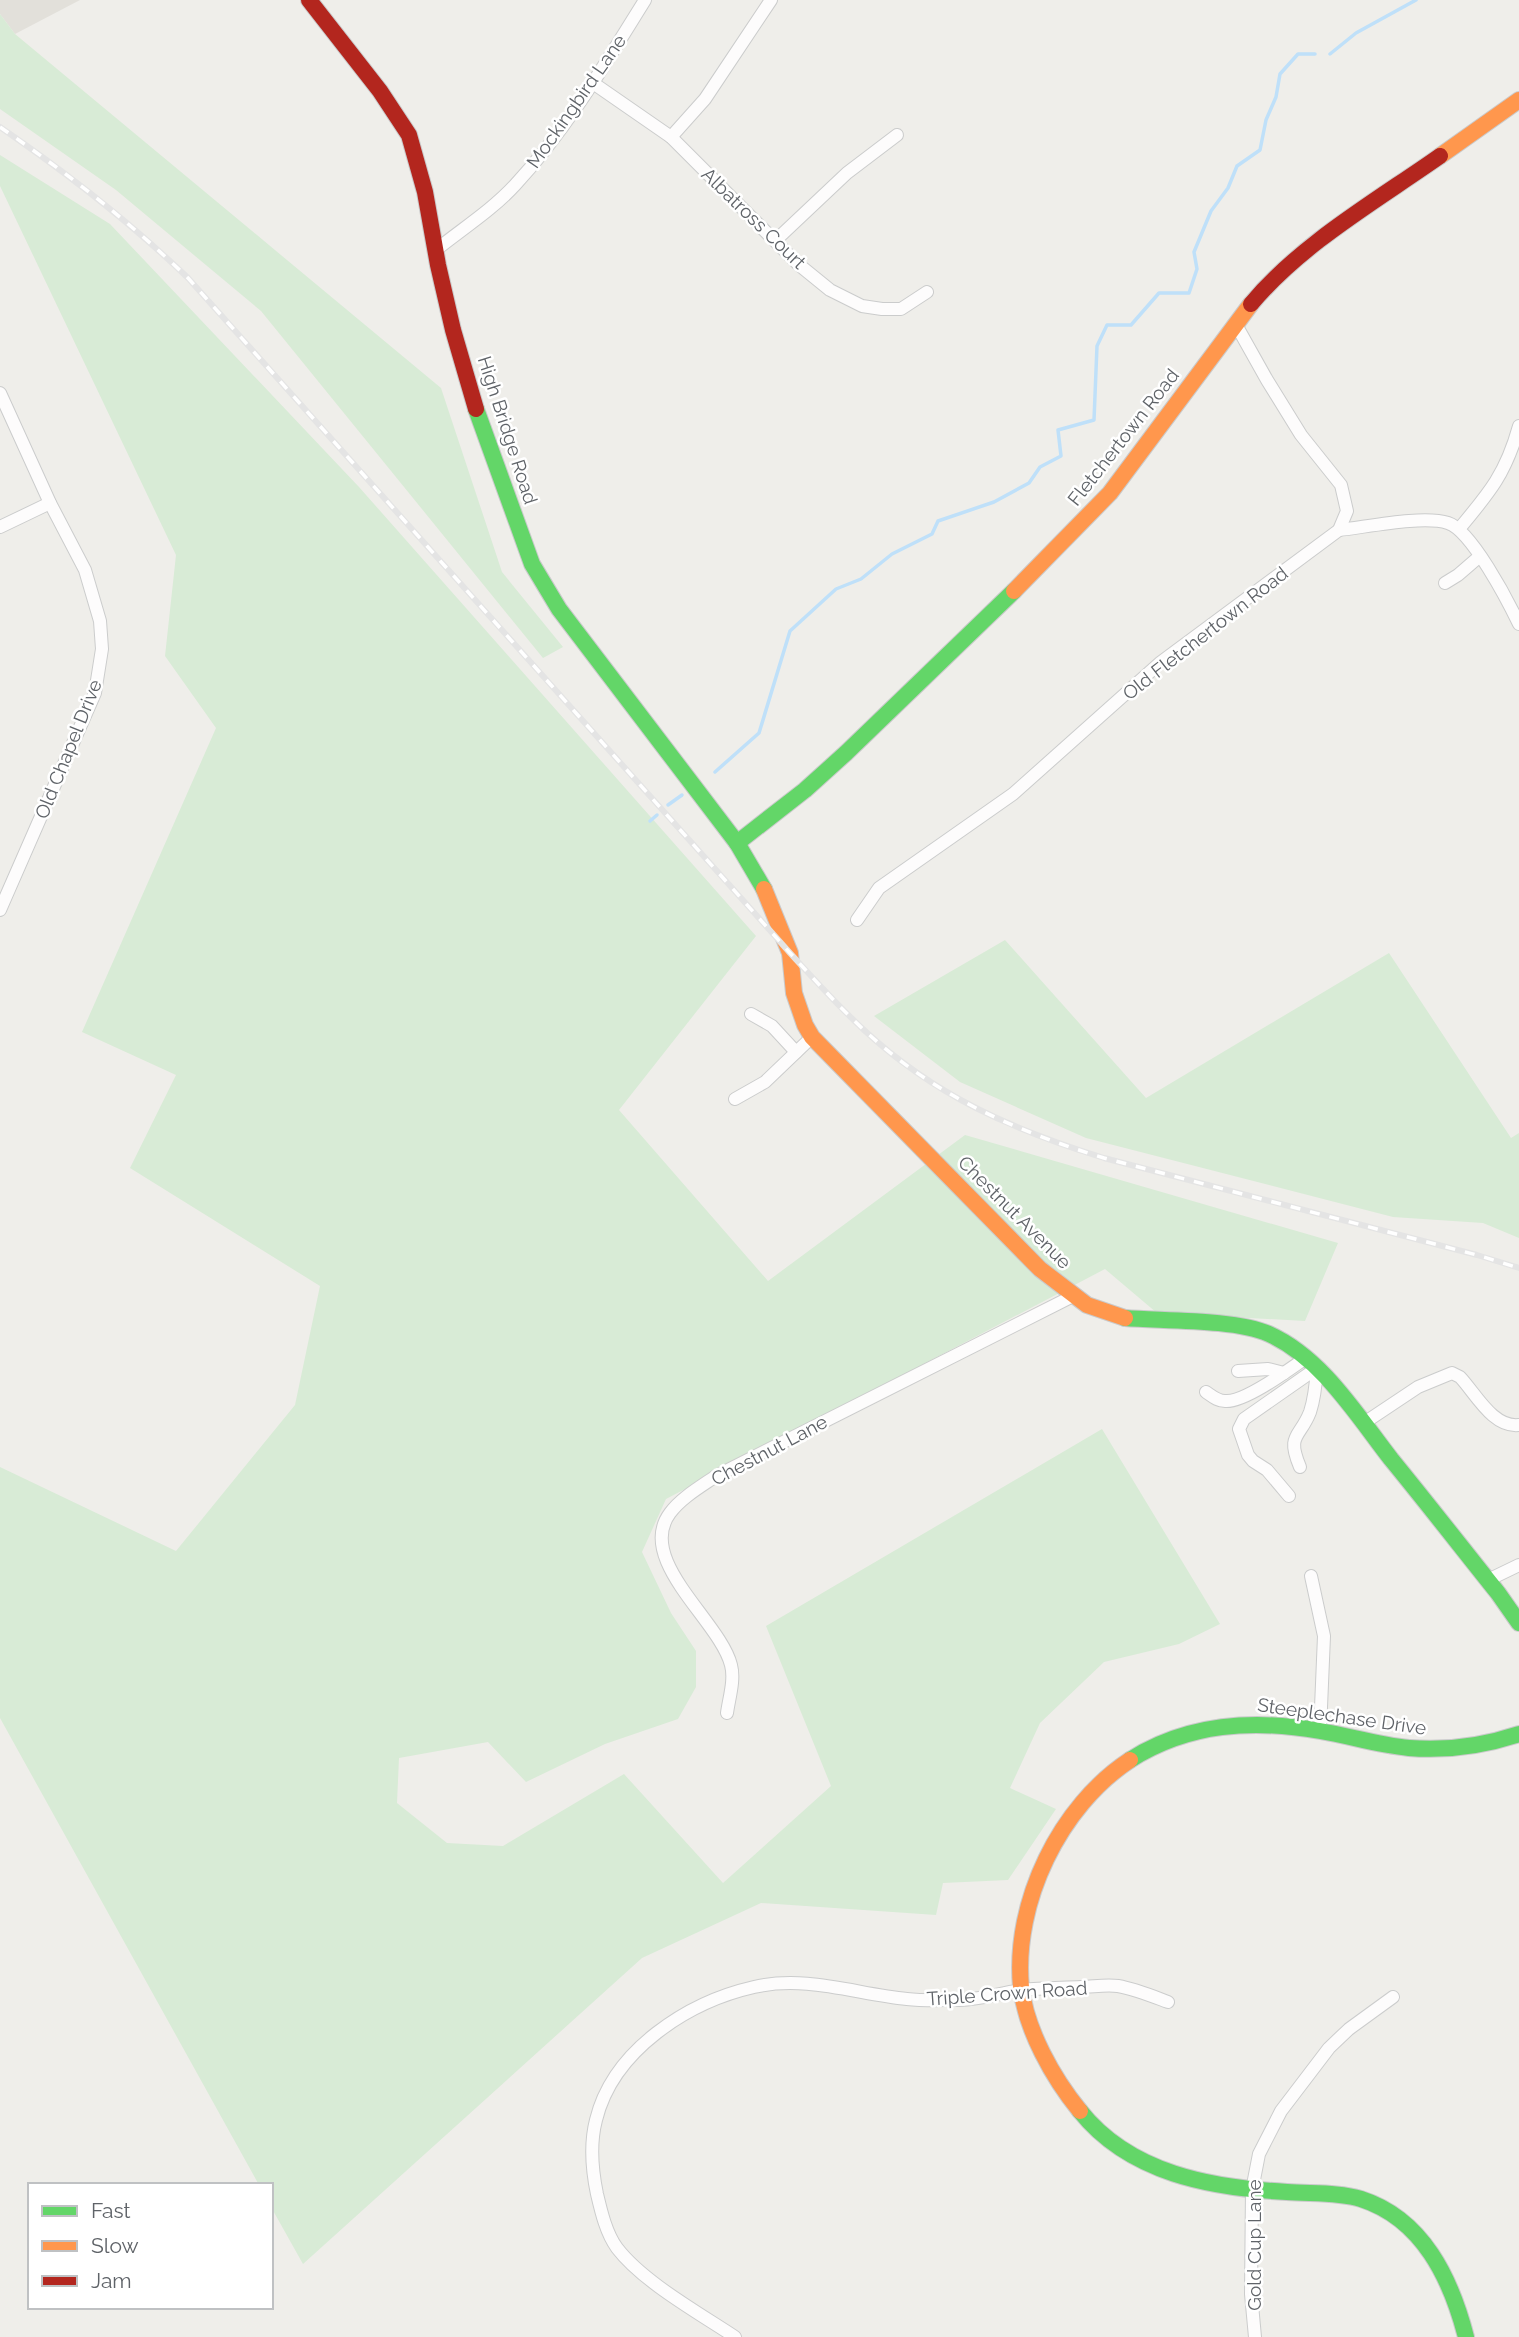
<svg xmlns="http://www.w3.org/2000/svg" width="1519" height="2337" font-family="Raleway,sans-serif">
  <rect width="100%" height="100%" fill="#efeeea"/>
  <polygon fill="#e2e0da" points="0,0 80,0 15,34 0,14"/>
  <g fill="#d8ebd6">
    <polygon points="0,14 15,34 441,388 502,572 563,647 543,658 261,311 116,190 0,109"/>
    <polygon points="0,155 110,224 359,487 756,936 619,1110 768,1281 965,1135 1338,1243 1305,1321 1157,1313 1105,1269 666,1499 642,1552 671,1613 696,1651 696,1687 678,1719 605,1744 526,1782 488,1742 399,1758 397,1803 447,1843 503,1846 624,1774 723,1883 831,1786 766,1626 1102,1429 1220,1624 1179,1644 1104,1662 1040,1723 1010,1788 1056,1809 1008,1880 943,1883 936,1915 761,1903 642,1958 303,2264 271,2207 271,2185 259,2185 0,1718 0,1467 176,1551 295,1405 320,1286 130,1168 176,1075 82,1032 216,728 165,656 176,555 0,186"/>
    <polygon points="1005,940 1146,1098 1389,953 1511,1138 1519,1133 1519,1238 1483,1223 1393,1217 1086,1138 960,1082 874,1016"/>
  </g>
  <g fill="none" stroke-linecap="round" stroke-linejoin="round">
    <g stroke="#bfe0f9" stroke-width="3.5">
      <polyline points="1330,54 1356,33 1416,0"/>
      <polyline points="715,772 759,733 790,631 836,589 861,579 892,554 932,534 938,521 994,502 1029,483 1040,467 1061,456 1058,430 1094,420 1097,346 1107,325 1131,325 1159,293 1189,293 1197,269 1194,252 1211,211 1228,188 1237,166 1260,150 1266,120 1276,97 1280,74 1298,54 1315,54"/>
      <polyline points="668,805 682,795"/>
      <polyline points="650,821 657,815"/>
    </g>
    <g stroke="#cbcccc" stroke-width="14">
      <g id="street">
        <polyline points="593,83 671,137 798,264 830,290 862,306 882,309 901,309 927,292"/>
        <polyline points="671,137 705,99 771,0"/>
        <polyline points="776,240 847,173 897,135"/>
        <path d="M436,250C462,229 492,210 515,185C566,130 605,64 645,0"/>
        <polyline points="0,393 50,503 85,570 100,621 102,649 95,693 0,910"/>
        <polyline points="0,527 50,503"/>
        <path d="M1459,529C1490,492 1506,473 1519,426"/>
        <path d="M1339,530C1367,527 1423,515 1448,523C1471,530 1508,601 1519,624"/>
        <polyline points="1445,583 1458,575 1480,556"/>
        <polyline points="857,920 879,888 1013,794 1161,662 1339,530 1347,511 1341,485 1301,435 1267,380 1235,323"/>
        <polyline points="751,1014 772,1026 796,1052"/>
        <polyline points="735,1099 765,1082 812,1037"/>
        <polyline points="1238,1371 1268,1369 1284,1373"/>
        <path d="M1206,1392C1212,1396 1217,1401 1225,1401C1244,1403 1290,1369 1307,1357"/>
        <path d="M1364,1423L1418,1387L1452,1373L1460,1377C1476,1394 1493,1428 1519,1425"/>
        <path d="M1300,1467C1286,1434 1300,1438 1310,1412C1315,1397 1316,1383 1317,1368"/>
        <polyline points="1289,1496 1267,1470 1253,1461 1248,1455 1239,1429 1244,1419 1317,1368"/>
        <polyline points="1311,1576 1324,1636 1320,1731"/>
        <polyline points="1488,1580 1519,1565"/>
        <path d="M727,1713C729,1698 735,1680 731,1665C720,1621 635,1560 670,1513C681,1498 700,1487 716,1476L1073,1296"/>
        <path d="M735,2337C699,2313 643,2282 617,2248C606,2233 601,2211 597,2194C592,2170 590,2143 596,2120C613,2050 688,2002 754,1987C806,1975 856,1994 907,1999C924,2001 942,2000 960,2000C981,1999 1001,1993 1022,1990C1042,1988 1061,1988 1081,1987C1092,1987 1106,1984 1118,1986C1135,1989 1152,1996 1168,2002"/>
        <polyline points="1255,2337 1251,2294 1252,2190 1259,2154 1281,2111 1329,2048 1349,2029 1393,1997"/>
      </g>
    </g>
    <g stroke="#cacacb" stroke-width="18">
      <g id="fast">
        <polyline points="476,409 532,564 559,609 737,843 764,889"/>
        <polyline points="737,843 805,790 846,753 1014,591"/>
        <path d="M1125,1318C1164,1321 1235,1319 1269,1334C1322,1358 1356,1414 1391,1459C1427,1503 1462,1548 1498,1593L1519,1623"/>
        <path d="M1130,1760C1188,1723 1253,1719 1320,1731C1350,1736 1378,1745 1409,1748C1447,1751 1483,1746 1519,1734"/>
        <path d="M1080,2111C1130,2174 1212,2188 1287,2192C1311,2194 1338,2192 1361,2199C1423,2219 1451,2279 1466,2337"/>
      </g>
    </g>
    <g stroke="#cacacb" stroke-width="18">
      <g id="slow">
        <polyline points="1440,156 1519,100"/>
        <polyline points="1014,591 1110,493 1251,304"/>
        <polyline points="764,889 790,953 794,993 805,1025 812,1037 1040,1269 1087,1305 1125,1318"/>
        <path d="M1080,2111C1053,2078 1026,2030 1021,1987C1013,1902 1060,1806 1130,1760"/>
      </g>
    </g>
    <g stroke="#cacacb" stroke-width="18">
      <g id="jam">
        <polyline points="309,0 380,91 409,135 425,192 438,265 453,330 476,409"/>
        <path d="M1251,304C1301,244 1376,201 1440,156"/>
      </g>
    </g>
    <use href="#street" stroke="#fdfcfc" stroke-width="12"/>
    <use href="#fast" stroke="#63d668" stroke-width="16"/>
    <use href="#slow" stroke="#ff974d" stroke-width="16"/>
    <use href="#jam" stroke="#b3261e" stroke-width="16"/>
    <g stroke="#e4e4e4" stroke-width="6">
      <path id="rail" d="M0,127C67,173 130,222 188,278L790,953C814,979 838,1006 864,1030C935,1096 1013,1130 1104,1158L1477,1255L1519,1268"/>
    </g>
    <use href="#rail" stroke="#fff" stroke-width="3.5" stroke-dasharray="10" stroke-linecap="butt"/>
  </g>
  <g text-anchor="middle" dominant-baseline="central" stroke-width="5" stroke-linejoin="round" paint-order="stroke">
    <g font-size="19" fill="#5f6368" stroke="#fff">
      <text transform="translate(576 101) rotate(-55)">Mockingbird Lane</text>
      <text transform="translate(754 218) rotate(44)">Albatross Court</text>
      <text transform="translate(508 430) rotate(72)">High Bridge Road</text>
      <text transform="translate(1123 437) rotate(-52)">Fletchertown Road</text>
      <text transform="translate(1205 633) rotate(-38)">Old Fletchertown Road</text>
      <text transform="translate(68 749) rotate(-68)">Old Chapel Drive</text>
      <text transform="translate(1015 1212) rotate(45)">Chestnut Avenue</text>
      <text transform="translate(769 1450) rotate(-28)">Chestnut Lane</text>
      <text transform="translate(1342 1716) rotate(8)">Steeplechase Drive</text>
      <text transform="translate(1007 1993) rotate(-4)">Triple Crown Road</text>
      <text transform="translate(1254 2245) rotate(-90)">Gold Cup Lane</text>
    </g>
  </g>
  <rect x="28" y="2183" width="245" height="126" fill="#ffffff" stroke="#bfc1c3" stroke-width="2"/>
  <rect x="42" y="2206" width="35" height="10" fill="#63d668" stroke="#bfc1c3" stroke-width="2"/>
  <text x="91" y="2218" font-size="21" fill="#5f6368">Fast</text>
  <rect x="42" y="2241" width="35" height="10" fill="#ff974d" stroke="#bfc1c3" stroke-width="2"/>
  <text x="91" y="2253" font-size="21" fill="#5f6368">Slow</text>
  <rect x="42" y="2276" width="35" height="10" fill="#b3261e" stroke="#bfc1c3" stroke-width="2"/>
  <text x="91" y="2288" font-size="21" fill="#5f6368">Jam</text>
</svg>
